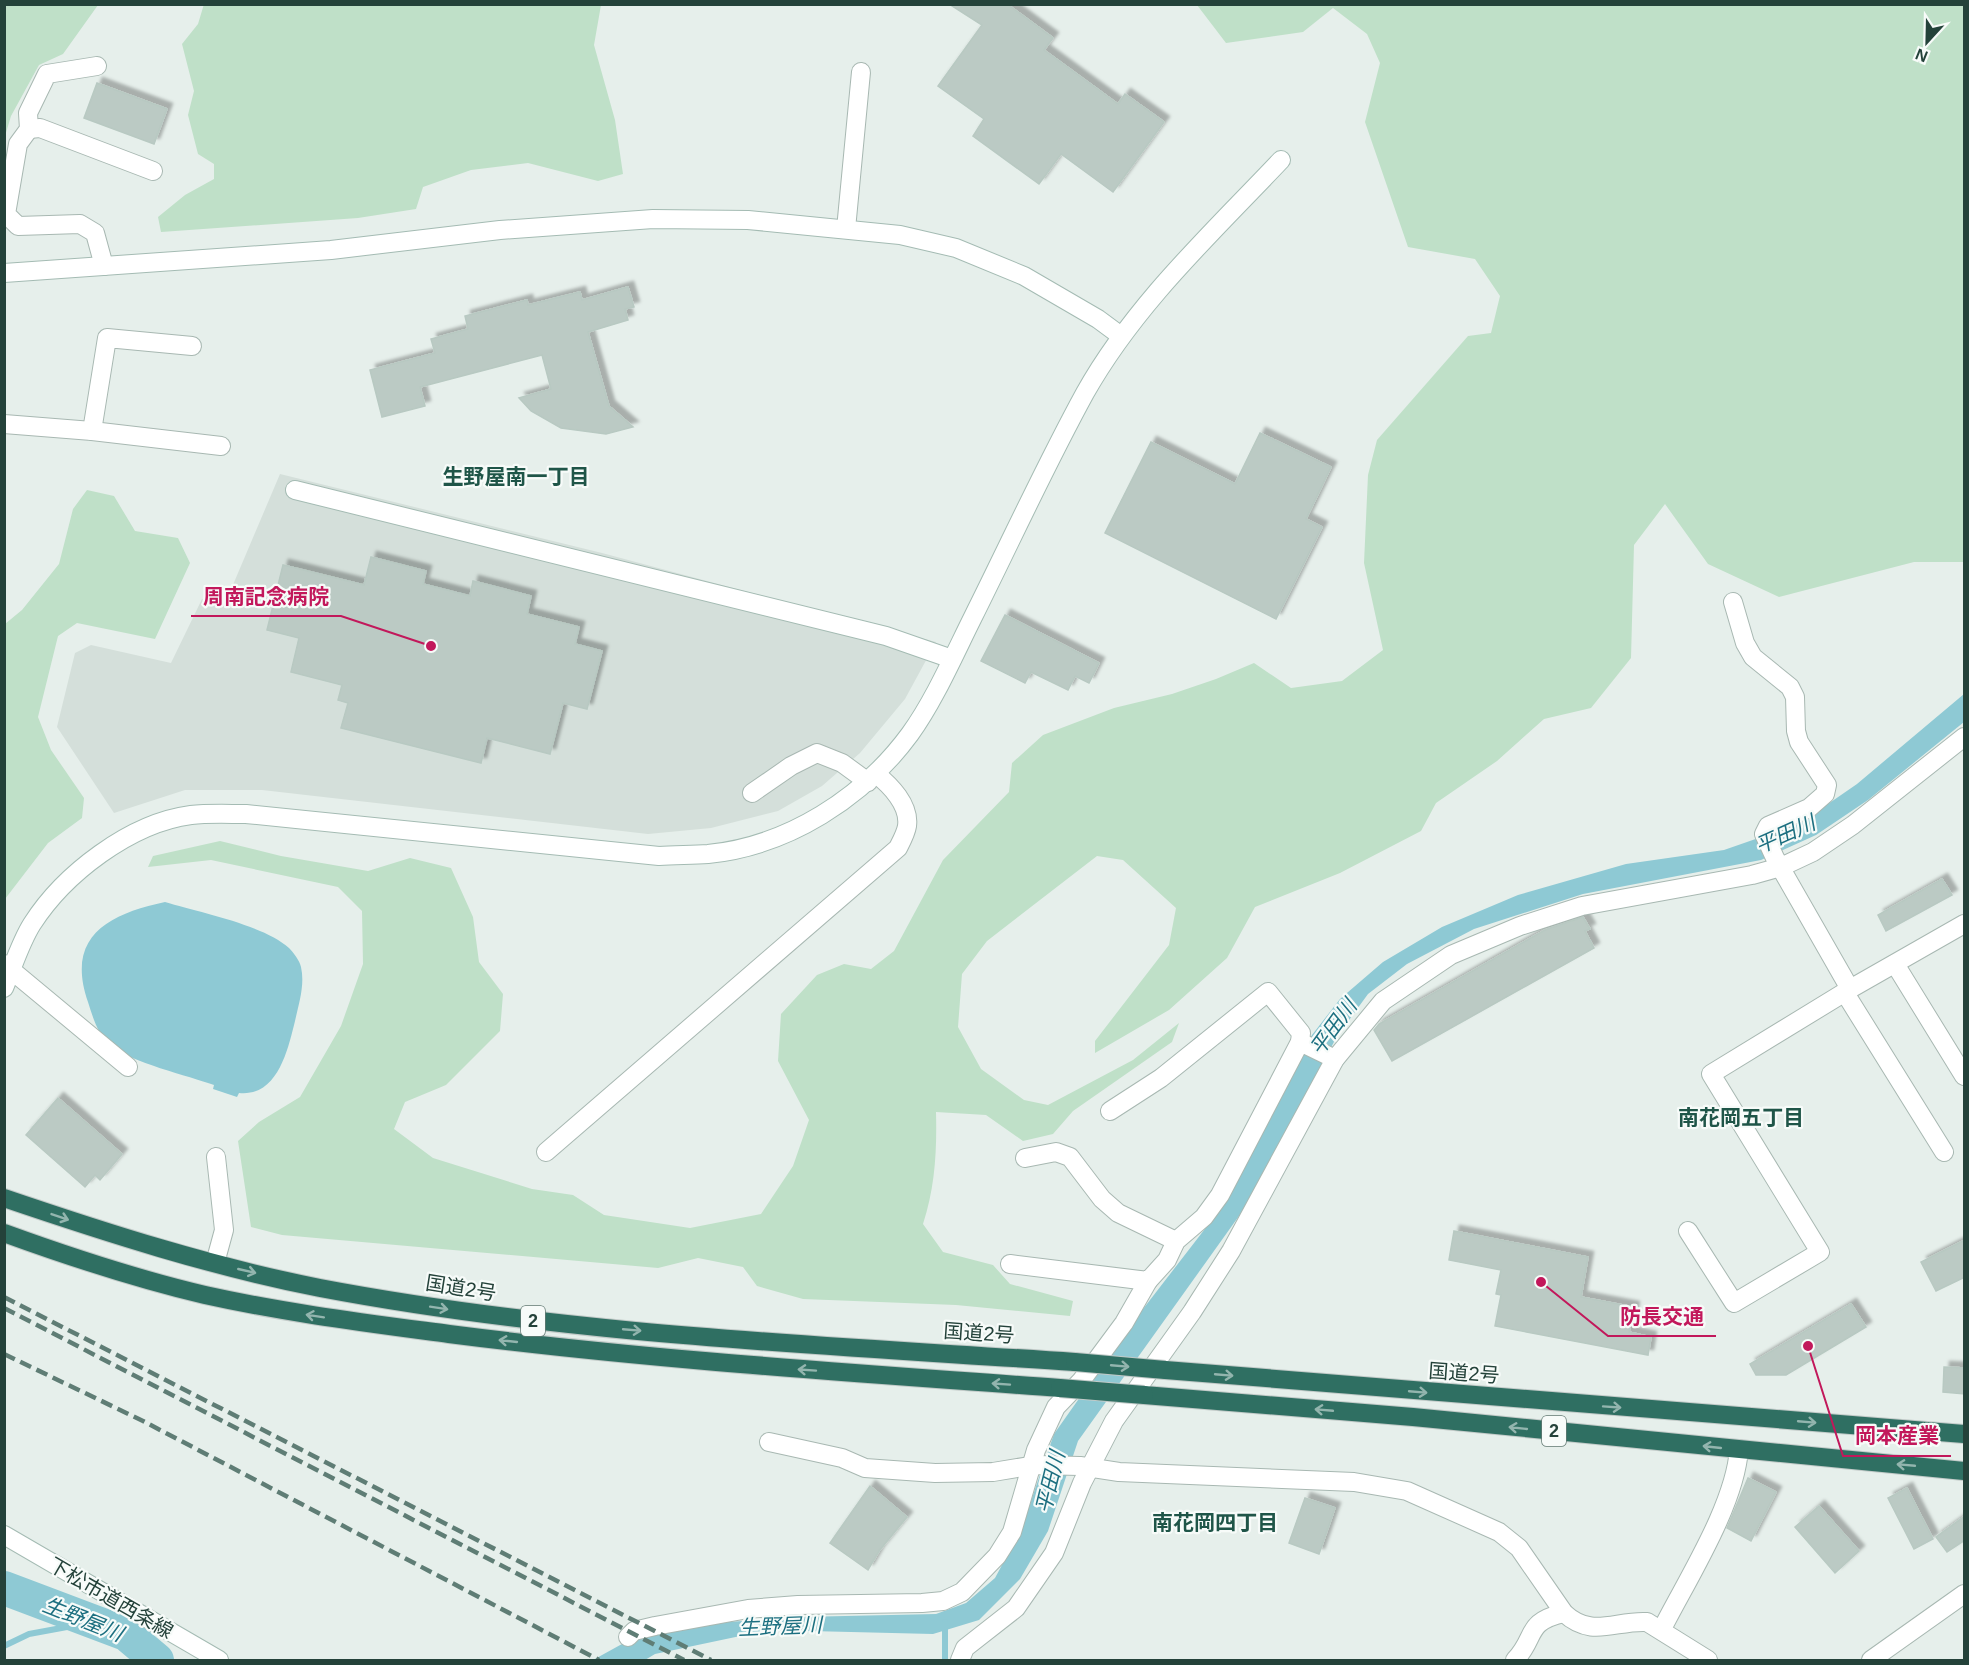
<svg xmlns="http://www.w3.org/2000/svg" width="1969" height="1665" font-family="Helvetica,'Noto Sans JP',sans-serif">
  <defs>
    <filter id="shadow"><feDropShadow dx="5.5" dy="-5.5" stdDeviation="1.5" flood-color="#0004"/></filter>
  </defs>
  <rect width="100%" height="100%" fill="#e6efeb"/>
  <polygon fill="#d4dfda" points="280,474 602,553 936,642 905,699 860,753 822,786 778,811 711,828 648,834 262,790 185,790 114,813 57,727 75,653 91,645 171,663 202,599 224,606"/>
  <g fill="#bfe0c8">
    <polygon points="5,4 98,5 63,54 39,65 11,116 5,136"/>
    <polygon points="204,4 601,5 594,45 615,120 623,174 598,181 528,163 471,170 423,187 416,209 358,218 161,232 158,217 185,195 214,179 214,164 198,154 188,115 194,91 182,44 198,24"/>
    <path d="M1197,5H1964V562H1914L1779,597L1708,564L1665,504L1634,545L1631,658L1591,708L1544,719L1497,761L1436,803L1421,831L1340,873L1255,907L1227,958L1169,1010L1095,1053V1041L1169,945L1176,908L1123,860L1097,856L987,941L962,974L958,1027L981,1069L1024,1100L1048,1105L1133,1060L1179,1023L1172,1042L1073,1111L1053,1134L1023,1141L986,1115L936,1112C937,1151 935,1188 923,1224L943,1252L993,1265L1010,1284L1073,1301L1070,1316L956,1305L803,1299L757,1286L743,1267L698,1258L658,1268L282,1235L251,1227L238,1141L259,1122L300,1097L341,1026L363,964L362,911L338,887L211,860L148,867L153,856L220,841L281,856L368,871L410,858L451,868L473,917L479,962L503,994L500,1031L446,1085L405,1102L394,1129L433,1158L532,1189L573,1195L604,1215L690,1228L761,1214L793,1166L809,1120L778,1061L781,1014L817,975L844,964L871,969L894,951L943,860L1009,792L1012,763L1043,735L1114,708L1172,694L1216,679L1254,663L1291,688L1342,681L1383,650L1364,563L1368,475L1377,440L1468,336L1491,333L1500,296L1475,259L1408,247L1365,122L1380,63L1367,34L1333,8L1303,32L1226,43Z"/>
    <polygon points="87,490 114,496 135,531 178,538 190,563 155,639 77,623 58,636 38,717 51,750 84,798 82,818 48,843 5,899 5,624 22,610 59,564 73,509"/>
  </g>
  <g fill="#8ec9d4">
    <polygon points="1964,694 1964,722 1868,800 1816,835 1761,860 1583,894 1474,929 1407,964 1368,994 1336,1038 1254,1195 1078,1441 1048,1531 1020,1579 979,1620 933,1634 769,1630 655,1654 645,1660 593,1660 622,1644 650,1633 714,1623 800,1617 936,1614 966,1603 995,1578 1021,1530 1054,1434 1133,1322 1218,1212 1312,1035 1340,999 1383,962 1442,927 1518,895 1626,864 1724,850 1799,824 1857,784"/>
    <path d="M165,902C198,912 264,925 289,948C293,952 300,961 301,967C305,985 299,1003 295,1021C288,1049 278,1097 239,1093L237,1097L213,1089L214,1085C189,1076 130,1062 111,1046C98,1035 93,1018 88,1002C65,936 109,914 165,902Z"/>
  </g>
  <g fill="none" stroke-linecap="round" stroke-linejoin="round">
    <g stroke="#8ec9d4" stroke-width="6">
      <polyline points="4,1646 29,1634 94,1622"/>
      <polyline points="945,1660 945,1622"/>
    </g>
    <polyline stroke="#8ec9d4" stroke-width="34" points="4,1588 126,1634 157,1660"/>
  </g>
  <g fill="#bbcac4" stroke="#b8c9c2" stroke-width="1.5" filter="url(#shadow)">
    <polygon points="949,4 1007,4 1053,38 1044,50 1118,104 1125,94 1164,122 1113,192 1061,154 1039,184 973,136 984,119 938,86 982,25"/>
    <polygon points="97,83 167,109 154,144 84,118"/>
    <polygon points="628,287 634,307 625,309 628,320 588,332 609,406 633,427 606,434 561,428 531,411 519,398 551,389 542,355 420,387 425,406 382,417 370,370 435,353 431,339 468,329 465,316 527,300 528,305 580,292 582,300"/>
    <polygon points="1260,433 1331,467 1306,519 1322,527 1276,619 1105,533 1151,442 1235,484"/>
    <polygon points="371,557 426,571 423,584 470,596 473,581 531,596 527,614 579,627 575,644 602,651 587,709 563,703 550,754 487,738 481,763 341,728 348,703 338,700 342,685 291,672 299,638 267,630 283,565 364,585"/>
    <polygon points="1005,615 1099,663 1089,683 1075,676 1068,690 1031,672 1025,683 981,661"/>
    <polygon points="1942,879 1952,895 1886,931 1878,915"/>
    <polygon points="1583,917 1590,929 1585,931 1594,948 1392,1061 1374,1030 1379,1024 1545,930"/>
    <polygon points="58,1098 122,1154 100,1180 95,1175 85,1187 26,1135"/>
    <polygon points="1454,1231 1588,1257 1581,1297 1634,1307 1629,1332 1651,1337 1648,1355 1495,1326 1501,1295 1496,1294 1501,1270 1449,1260"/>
    <polygon points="1965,1240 1965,1277 1936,1291 1921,1262"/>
    <polygon points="1851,1304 1866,1327 1786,1375 1756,1375 1750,1364"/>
    <polygon points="1944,1367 1965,1368 1965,1394 1943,1392"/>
    <polygon points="1748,1478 1776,1492 1751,1541 1727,1528"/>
    <polygon points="870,1486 907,1517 879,1551 868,1570 830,1543"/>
    <polygon points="1907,1488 1933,1539 1914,1549 1888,1498"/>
    <polygon points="1305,1498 1335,1508 1319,1554 1289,1543"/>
    <polygon points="1819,1506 1859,1551 1835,1573 1795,1527"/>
    <polygon points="1965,1516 1965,1540 1947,1552 1936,1537"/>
  </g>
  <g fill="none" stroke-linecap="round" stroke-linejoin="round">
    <g stroke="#a8b8b2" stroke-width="20">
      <g id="street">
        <polyline points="97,66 47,74 28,113 29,129 18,144 6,214 18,226 80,224 95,233 104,266"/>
        <polyline points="29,129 40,128 153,171"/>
        <polyline points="846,229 861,72"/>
        <polyline points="4,424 92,431 221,446"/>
        <polyline points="92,431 107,338 192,346"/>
        <polyline points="1733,602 1745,643 1753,657 1790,687 1795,697 1796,731 1799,742 1827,785 1825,794 1809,808 1768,826 1764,834 1775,858 1850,989"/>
        <polyline points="752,793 791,766 817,753 842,763 868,782"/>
        <polyline points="4,964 128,1067"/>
        <polyline points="1895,964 1964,1076"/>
        <polyline points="1845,993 1944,1152"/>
        <polyline points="1300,1042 1335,1059"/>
        <path d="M546,1152L898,848C901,842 906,833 907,826C910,805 890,785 876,774"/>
        <polyline points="1025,1158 1056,1152 1070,1157 1102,1199 1118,1213 1176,1241"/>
        <polyline points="1688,1231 1734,1303 1820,1252 1711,1074 1850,989 1964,924"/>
        <polyline points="215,1263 224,1230 216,1157"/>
        <polyline points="1010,1264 1148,1281 1167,1260 1176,1241 1204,1217 1220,1195 1300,1042 1301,1033 1268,992 1161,1078 1110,1111"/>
        <path d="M769,1442L842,1458L865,1468L935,1473L993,1472L1036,1465L1080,1466L1119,1472L1354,1482L1407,1491L1499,1532L1519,1548L1564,1613C1592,1639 1615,1620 1647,1622L1708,1660"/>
        <path d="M1662,1629C1688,1578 1735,1505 1739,1449"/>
        <polyline points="628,1637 634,1631 655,1626 748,1609 798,1605 922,1603 943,1601 962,1592 997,1556 1012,1532 1036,1450 1056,1407 1081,1381 1124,1323 1148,1281"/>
        <polyline points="960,1660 965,1648 1016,1608 1054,1553 1082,1483 1114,1421 1192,1312 1231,1251 1335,1059 1383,1001 1451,955 1520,926 1582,906 1752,875 1781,867 1813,852 1853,825 1964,737"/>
        <path d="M1515,1660C1537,1637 1524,1622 1564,1613"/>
        <polyline points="1871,1660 1964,1594"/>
      </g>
    </g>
    <g stroke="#a4bbb3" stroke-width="20">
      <g id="secondary">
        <polyline points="4,273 331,250 500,230 653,219 748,220 900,235 956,248 1024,276 1098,319 1121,336"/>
        <polyline points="295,490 886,636 952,659"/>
        <path d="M4,988C13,967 20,943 32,924C64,874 130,823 191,815C208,813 228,814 246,814L659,856C675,855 692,855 708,854C788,846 863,798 910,734C934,701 954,655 973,617C1010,543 1045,466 1085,393C1135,304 1212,233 1281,160"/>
        <polyline points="4,1535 219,1660"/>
      </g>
    </g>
    <g stroke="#c2cac8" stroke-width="20">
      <g id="highway">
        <path d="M4,1198C107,1233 213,1267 320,1288C568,1335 823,1345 1075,1362"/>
        <path d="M4,1233C70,1257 137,1279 205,1295C286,1313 367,1323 449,1334C652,1360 856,1373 1060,1388"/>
        <polyline points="1165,1370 1964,1434"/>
        <polyline points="1144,1395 1413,1417 1964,1471"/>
      </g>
    </g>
    <use href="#street" stroke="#fff" stroke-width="18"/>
    <use href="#secondary" stroke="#fff" stroke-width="18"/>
    <use href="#highway" stroke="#2f6f62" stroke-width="18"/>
    <g stroke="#5f7d75" stroke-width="4.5" stroke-dasharray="12 6" stroke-linecap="butt">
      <polyline points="4,1297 711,1660"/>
      <polyline points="4,1308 684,1660"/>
      <polyline points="4,1354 143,1421 599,1660"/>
    </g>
    <g stroke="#c2cac8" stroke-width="20" stroke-linecap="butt">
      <g id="highway-bridge">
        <polyline points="1075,1362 1165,1370"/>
        <polyline points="1060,1388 1144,1395"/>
      </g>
    </g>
    <use href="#highway-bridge" stroke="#2f6f62" stroke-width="18"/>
  </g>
  <defs><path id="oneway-shaft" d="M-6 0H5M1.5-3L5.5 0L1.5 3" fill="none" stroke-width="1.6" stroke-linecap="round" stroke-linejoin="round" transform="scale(1.5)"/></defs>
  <g stroke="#93b5ae">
    <use href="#oneway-shaft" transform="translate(60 1217) rotate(19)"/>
    <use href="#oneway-shaft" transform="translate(247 1271) rotate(13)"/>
    <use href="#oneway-shaft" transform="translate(439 1308) rotate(9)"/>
    <use href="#oneway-shaft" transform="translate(315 1316) rotate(-171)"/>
    <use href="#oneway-shaft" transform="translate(632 1330) rotate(5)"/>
    <use href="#oneway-shaft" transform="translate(508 1341) rotate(-174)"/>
    <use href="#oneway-shaft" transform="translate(1120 1366) rotate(5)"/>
    <use href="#oneway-shaft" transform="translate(807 1370) rotate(-176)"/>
    <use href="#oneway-shaft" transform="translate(1224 1375) rotate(5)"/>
    <use href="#oneway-shaft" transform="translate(1001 1384) rotate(-176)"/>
    <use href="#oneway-shaft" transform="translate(1418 1392) rotate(5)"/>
    <use href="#oneway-shaft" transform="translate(1612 1407) rotate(4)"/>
    <use href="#oneway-shaft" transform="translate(1324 1410) rotate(-175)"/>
    <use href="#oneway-shaft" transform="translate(1807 1422) rotate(5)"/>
    <use href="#oneway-shaft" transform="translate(1518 1428) rotate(-174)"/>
    <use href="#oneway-shaft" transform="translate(1712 1447) rotate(-174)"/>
    <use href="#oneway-shaft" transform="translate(1906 1465) rotate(-175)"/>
  </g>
  <g text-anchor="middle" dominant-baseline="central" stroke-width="4.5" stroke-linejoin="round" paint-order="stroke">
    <g fill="#f7fbf9" stroke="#637a73" stroke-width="1.5">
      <rect x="521" y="1306" width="24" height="30" rx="4.5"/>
      <rect x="1542" y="1416" width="24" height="30" rx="4.5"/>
    </g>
    <g font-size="18" font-weight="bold" fill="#24423a">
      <text x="533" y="1321">2</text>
      <text x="1554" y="1431">2</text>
    </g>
    <g font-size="20" fill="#24423a" stroke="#f7fbf9">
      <text transform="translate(461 1288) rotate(9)">国道2号</text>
      <text transform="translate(979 1333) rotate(4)">国道2号</text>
      <text transform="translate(1464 1373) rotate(4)">国道2号</text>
      <text transform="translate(111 1598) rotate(30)">下松市道西条線</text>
    </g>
    <g font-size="21" font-weight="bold" fill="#1f5548" stroke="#f7fbf9">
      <text x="516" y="476">生野屋南一丁目</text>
      <text x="1741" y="1117">南花岡五丁目</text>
      <text x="1215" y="1522">南花岡四丁目</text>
    </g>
    <g font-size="21" font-style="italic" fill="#1c6f80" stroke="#f7fbf9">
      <text transform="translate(1785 834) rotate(-24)">平田川</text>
      <text transform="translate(1333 1027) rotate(-54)">平田川</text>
      <text transform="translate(1050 1482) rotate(-76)">平田川</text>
      <text transform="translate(83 1619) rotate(22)">生野屋川</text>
      <text transform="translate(780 1626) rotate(-2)">生野屋川</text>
    </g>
  </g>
  <path fill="none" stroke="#c2185b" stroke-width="2" d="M431 646L341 616H191M1541 1282L1608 1336H1716M1808 1346L1843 1456H1951"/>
  <g fill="#c2185b" stroke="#f7fbf9" stroke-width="2">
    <circle cx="431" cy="646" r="6"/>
    <circle cx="1541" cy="1282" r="6"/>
    <circle cx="1808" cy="1346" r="6"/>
  </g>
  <g font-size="21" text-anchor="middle" font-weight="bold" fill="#c2185b" stroke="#f7fbf9" stroke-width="4.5" stroke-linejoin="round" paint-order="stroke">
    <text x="266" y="604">周南記念病院</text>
    <text x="1662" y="1324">防長交通</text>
    <text x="1897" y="1443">岡本産業</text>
  </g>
  <rect width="1969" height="1665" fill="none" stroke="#24423a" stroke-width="12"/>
  <g transform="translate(1927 42) rotate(202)" stroke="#f7fbf9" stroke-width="4.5" paint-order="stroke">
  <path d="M0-4.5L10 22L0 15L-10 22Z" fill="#24423a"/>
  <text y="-9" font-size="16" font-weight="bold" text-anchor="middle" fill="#24423a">N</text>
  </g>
</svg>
